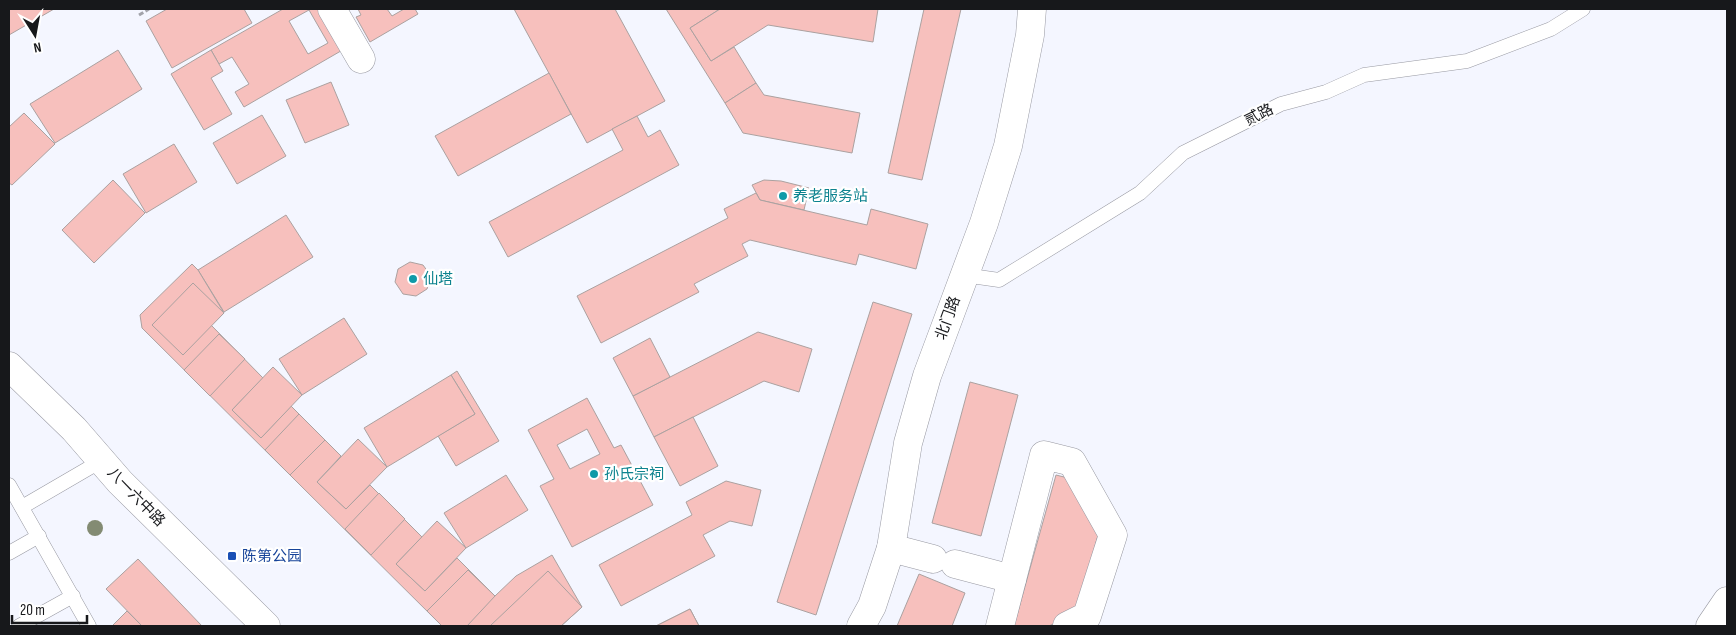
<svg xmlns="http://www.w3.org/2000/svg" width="1736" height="635" font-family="'Sofia Sans Condensed','Noto Sans SC',sans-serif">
  <rect width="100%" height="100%" fill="#f4f6ff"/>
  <g fill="#f7c0bd" stroke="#aba1a0" fill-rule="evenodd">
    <polygon points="9,9 54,9 9,35"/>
    <polygon points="167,9 244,9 252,23 172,68 146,21"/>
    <path d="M283,9H323L346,48L244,107L235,92L249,84L232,57L219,64L211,50ZM309,10L328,43L308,54L289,21Z"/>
    <polygon points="358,9 387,9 392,16 404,9 415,9 418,14 370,42 356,17 361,15"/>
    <polygon points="514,9 615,9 665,101 587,143"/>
    <polygon points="666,9 720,9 690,28 711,61 734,47 756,83 725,103"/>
    <polygon points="720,9 878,9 873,42 768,25 711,61 690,28"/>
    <polygon points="924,9 961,9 922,180 888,173"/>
    <polygon points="118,50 142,89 55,143 30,104"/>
    <polygon points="211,50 223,71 211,78 232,114 204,130 171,74"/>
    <polygon points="549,73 571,114 458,176 435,136"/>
    <polygon points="331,82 349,125 305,143 286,100"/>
    <polygon points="756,83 764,95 860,113 852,153 743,133 725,103"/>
    <polygon points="24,113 55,144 12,185 9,183 9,127"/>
    <polygon points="262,115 286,156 237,184 213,143"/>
    <polygon points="637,116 648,137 660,130 679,165 508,257 489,222 623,150 612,129"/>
    <polygon points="174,144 197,182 146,213 123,174"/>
    <polygon points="113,180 145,213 94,263 62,230"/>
    <polygon points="764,180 781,181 809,188 804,210 760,200 752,185"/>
    <polygon points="756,193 760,200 867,225 871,209 928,224 916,269 859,254 856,265 750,240 742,244 748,256 694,284 699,292 601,343 577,296 728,218 724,209"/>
    <polygon points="286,215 313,257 224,312 198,270"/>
    <polygon points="410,262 423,265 431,276 427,289 416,296 403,294 395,282 398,269"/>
    <polygon points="192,264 198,270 224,313 211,325 263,378 232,410 261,438 291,406 341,456 317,482 346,509 370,485 422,537 396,564 425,591 457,558 495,596 516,576 552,555 582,607 561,626 442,626 142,328 140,315"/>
    <polygon points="193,283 224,313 183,355 152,325"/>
    <polygon points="873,302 912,314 816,615 777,602"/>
    <polygon points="344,318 367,354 302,395 279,359"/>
    <polygon points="758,332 812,349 799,392 764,381 654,437 633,396"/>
    <polygon points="219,334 245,359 210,396 184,370"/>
    <polygon points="650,338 670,377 633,396 613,358"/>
    <polygon points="273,367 302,395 261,438 232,410"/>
    <polygon points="457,371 499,441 456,466 438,436 475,414 451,375"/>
    <polygon points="451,375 475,414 387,467 364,428"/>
    <polygon points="970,382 1018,395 981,536 932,523"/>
    <path d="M587,398L614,448L621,445L653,505L572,547L540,486L554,479L528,430ZM587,429L600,454L570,469L557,445Z"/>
    <polygon points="299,414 325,440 290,475 265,450"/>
    <polygon points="693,417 718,466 680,486 654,437"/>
    <polygon points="358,439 387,467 346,509 317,482"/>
    <polygon points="506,475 528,510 466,548 444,513"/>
    <polygon points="1056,475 1072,479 1100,528 1077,612 1049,626 1014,626"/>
    <polygon points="726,481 761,490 752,526 730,521 703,535 715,556 621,606 599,565 692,515 686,502"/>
    <polygon points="379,493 405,519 371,555 345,529"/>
    <polygon points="437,521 466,548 425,591 396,564"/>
    <polygon points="138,559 202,626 142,626 106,589"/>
    <polygon points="468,570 495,596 467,626 442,626 427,611"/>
    <polygon points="548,571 582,607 561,626 490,626"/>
    <polygon points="919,574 965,593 952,626 897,626"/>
    <polygon points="690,609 699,626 656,626"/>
    <polygon points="690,609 699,626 656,626"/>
    <polygon points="127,611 142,626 112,626"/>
  </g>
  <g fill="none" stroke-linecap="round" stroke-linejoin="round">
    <g stroke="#9899a2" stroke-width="15">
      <g id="lane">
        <polyline points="964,275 999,280 1140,193 1183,153 1281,104 1326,92 1364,75 1467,61 1551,29 1583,9"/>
        <polyline points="9,485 89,626"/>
        <polyline points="22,507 101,461"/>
        <polyline points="9,553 39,536"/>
        <polyline points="19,626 73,596"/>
      </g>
    </g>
    <g stroke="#9899a2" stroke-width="29">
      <g id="street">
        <polyline points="332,9 361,59"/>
        <polyline points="891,548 933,559"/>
        <polyline points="955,564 1012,579"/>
        <polyline points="861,626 872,606 891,548 908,443 927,376 984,223 1008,146 1030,35 1032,9"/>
        <polyline points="1000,626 1044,455 1072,462 1113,535 1087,616 1067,626"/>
      </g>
    </g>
    <g stroke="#9899a2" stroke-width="29">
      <g id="secondary">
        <polyline points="9,366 74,429 120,482 266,626"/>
        <polyline points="1710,626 1727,601"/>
      </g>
    </g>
    <polyline stroke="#a2a3aa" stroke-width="3" stroke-dasharray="5 2.5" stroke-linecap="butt" points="139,15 149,9"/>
    <use href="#lane" stroke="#fff" stroke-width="14"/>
    <use href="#street" stroke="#fff" stroke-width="28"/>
    <use href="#secondary" stroke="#fff" stroke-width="28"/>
  </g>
  <circle fill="#838b73" cx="95" cy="528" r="8"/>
  <g fill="#0f9aa8" stroke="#fff" stroke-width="2">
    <circle cx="783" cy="196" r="5"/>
    <circle cx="413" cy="279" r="5"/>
    <circle cx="594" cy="474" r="5"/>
  </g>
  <rect fill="#1a4fb4" stroke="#fff" stroke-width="2" x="227" y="551" width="10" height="10" rx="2.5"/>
  <g text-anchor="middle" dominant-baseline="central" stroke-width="4.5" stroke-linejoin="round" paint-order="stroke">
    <g font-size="15" fill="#17181b" stroke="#fff">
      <text transform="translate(1259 115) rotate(-26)">贰路</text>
      <text transform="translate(948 318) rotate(-70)">北门路</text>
      <text transform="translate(136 497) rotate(46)">八一六中路</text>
    </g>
    <g font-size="15" fill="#0d838f" stroke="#fff" text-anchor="start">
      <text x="793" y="196">养老服务站</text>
      <text x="423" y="279">仙塔</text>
      <text x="604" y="474">孙氏宗祠</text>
    </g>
    <g font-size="15" fill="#164399" stroke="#fff" text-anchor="start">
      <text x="242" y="556">陈第公园</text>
    </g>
  </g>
  <rect width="1736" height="635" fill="none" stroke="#17181b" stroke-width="20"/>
  <g transform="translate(35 35) rotate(169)" stroke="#ffffff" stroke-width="4" paint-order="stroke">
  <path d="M0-4L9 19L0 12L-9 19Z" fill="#17181b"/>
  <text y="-8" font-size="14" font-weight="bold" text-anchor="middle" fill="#17181b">N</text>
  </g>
  <path d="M12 615v8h75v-8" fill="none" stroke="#17181b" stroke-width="2.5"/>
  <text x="20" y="615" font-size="15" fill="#17181b" stroke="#ffffff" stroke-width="4" paint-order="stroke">20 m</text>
</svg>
